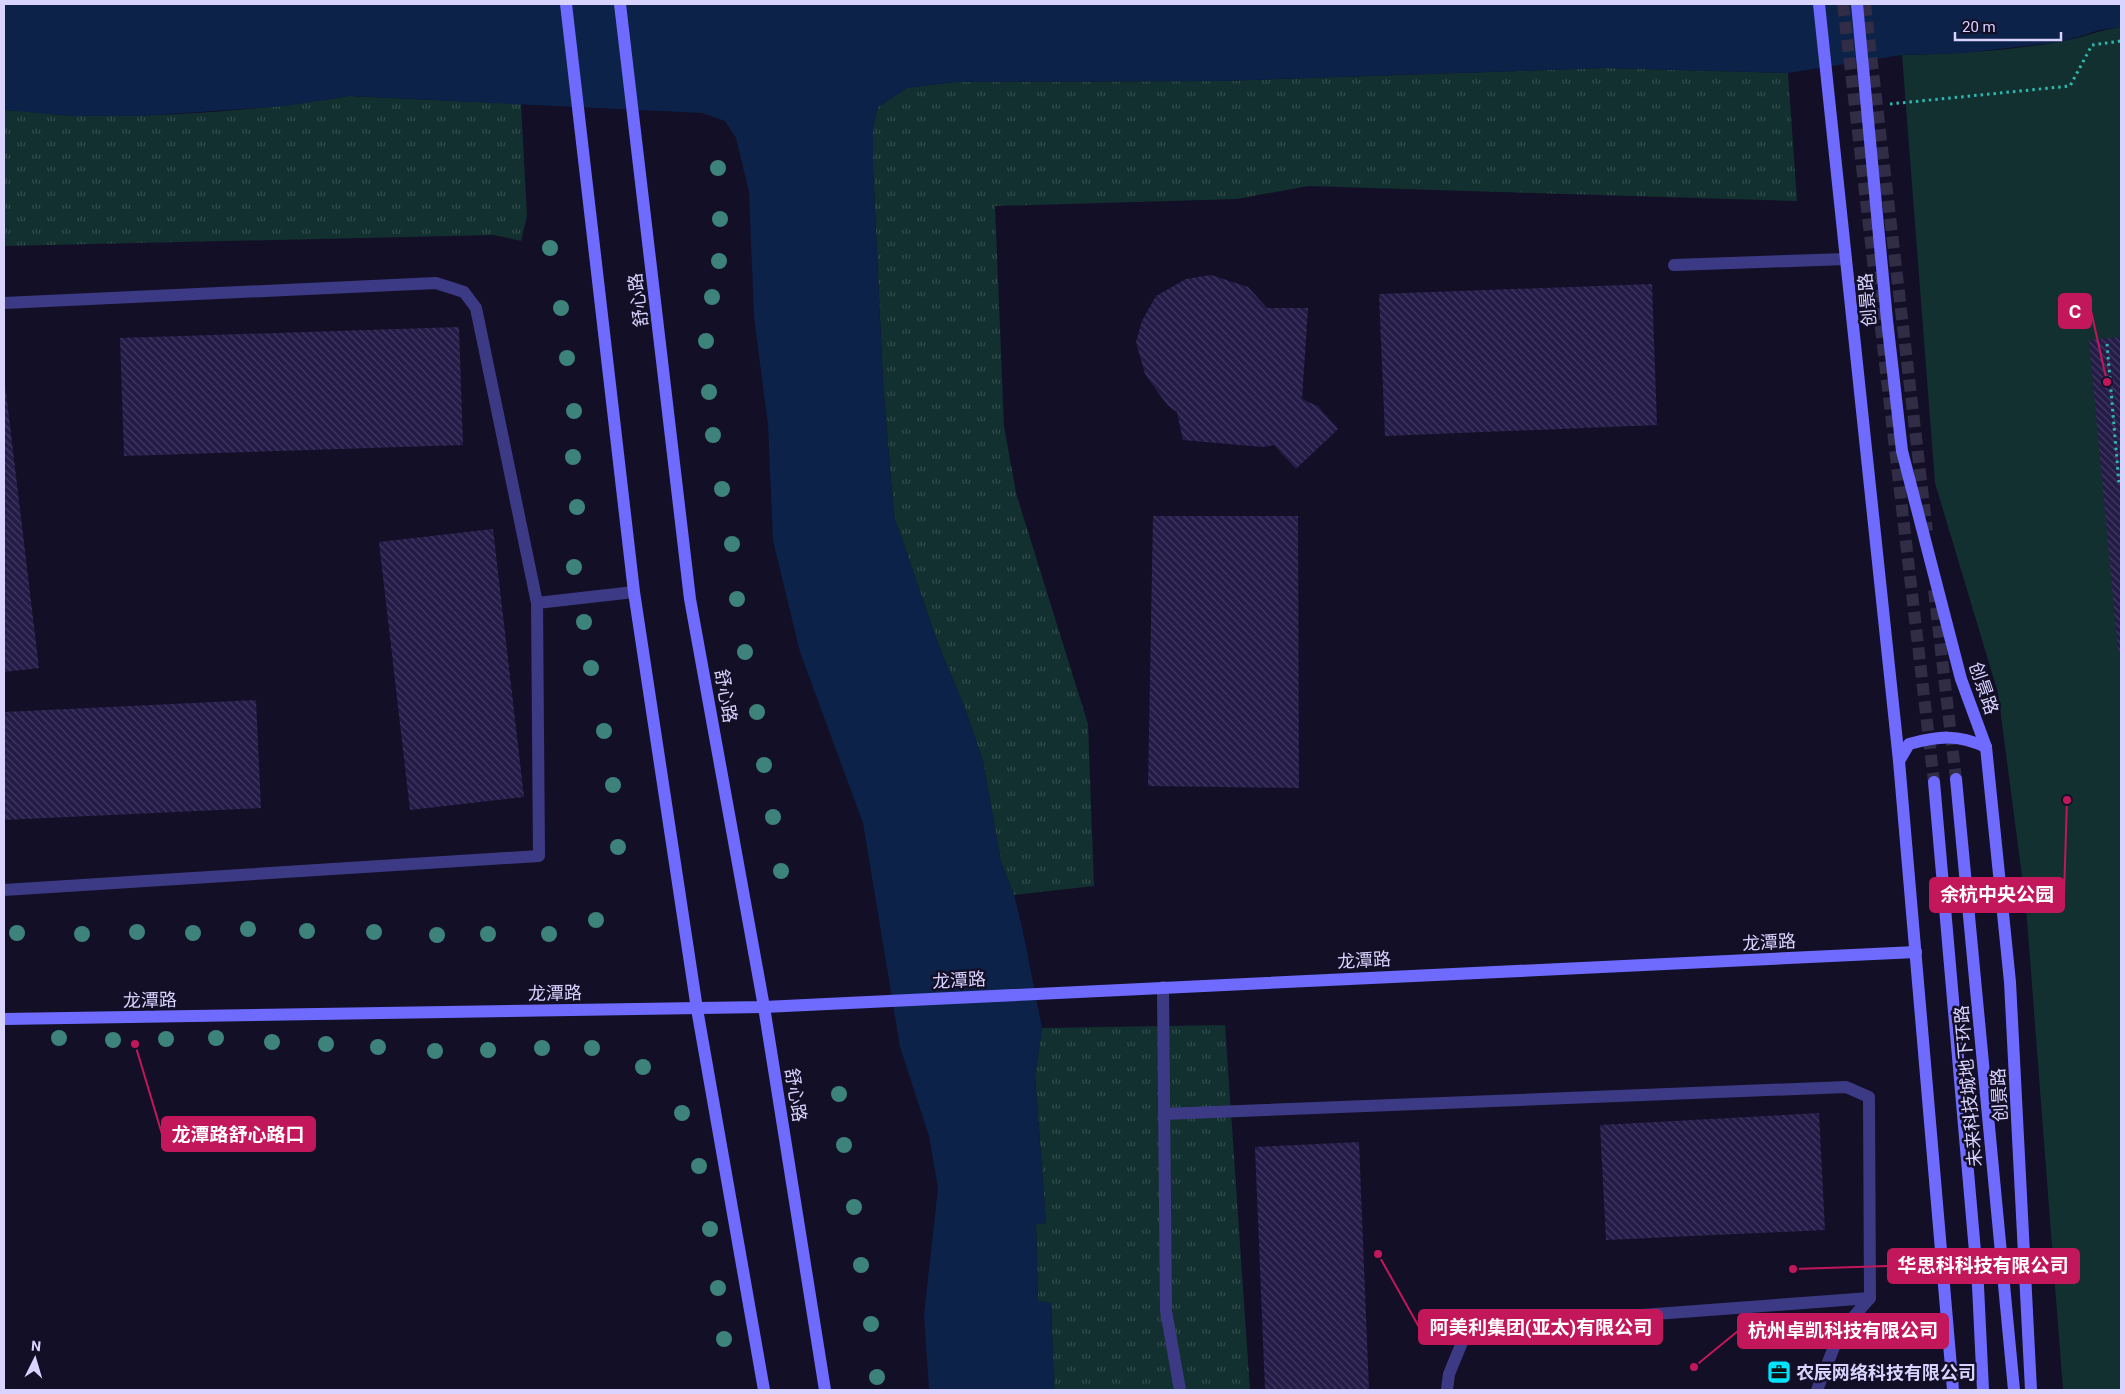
<svg xmlns="http://www.w3.org/2000/svg" width="2125" height="1394" font-family="Roboto,'Noto Sans SC',sans-serif">
  <defs>
    <pattern id="grass-tufts" width="24" height="20" patternUnits="userSpaceOnUse" patternTransform="scale(1.25)"><rect width="24" height="20" fill="#12302f"/><path d="M3 7l-1-3M5 7V3M7 7l1-3M15 17l-1-3M17 17v-4M19 17l1-3" fill="none" stroke="#344d4e"/></pattern>
    <pattern id="building-back-hatch" width="6" height="6" patternUnits="userSpaceOnUse" patternTransform="scale(1.25)"><rect width="6" height="6" fill="#241b47"/><path d="M-1 5l2 2M0 0l6 6M5-1l2 2" fill="none" stroke="#433b63"/></pattern>
  </defs>
  <rect width="100%" height="100%" fill="#130f26"/>
  <g fill="url(#grass-tufts)">
    <polygon points="1605,68 1788,73 1797,201 1308,186 1237,199 995,206 1004,426 1016,493 1088,724 1094,886 1014,895 1001,862 983,761 965,709 937,641 894,516 883,383 873,168 873,126 878,107 907,88 955,82 1220,81"/>
    <path d="M349,96L521,104L527,216L521,241L494,235L4,246V110C28,110 52,115 76,116C167,117 259,111 349,96Z"/>
    <polygon points="1225,1025 1250,1390 1054,1390 1051,1303 1038,1302 1036,1224 1046,1223 1035,1076 1042,1028"/>
  </g>
  <path fill="#12302f" d="M2121,27V1390H2063L2026,907L1998,693L1935,483L1902,55C1955,54 2007,51 2058,42C2080,39 2098,30 2121,27Z"/>
  <polygon fill="#0c2248" points="4,4 2121,4 2121,27 2100,30 2061,42 1965,53 1902,55 1788,73 1605,68 1220,81 955,82 907,88 878,107 873,126 873,168 883,383 894,516 937,641 965,709 983,761 1001,862 1014,895 1022,927 1042,1028 1035,1076 1046,1223 1036,1224 1038,1301 1051,1303 1054,1390 929,1390 924,1314 938,1188 929,1136 900,1047 863,823 800,652 773,541 768,425 754,317 749,192 736,138 725,121 702,113 349,96 285,106 142,116 73,116 4,110"/>
  <g fill="url(#building-back-hatch)">
    <polygon points="1211,275 1248,287 1267,308 1308,308 1302,399 1319,407 1338,429 1296,469 1274,445 1263,447 1183,440 1177,412 1168,406 1145,374 1136,342 1142,321 1156,296 1186,279"/>
    <polygon points="1652,284 1657,425 1385,436 1379,294"/>
    <polygon points="459,327 463,445 124,456 120,338"/>
    <polygon points="2121,337 2121,652 2118,651 2089,340"/>
    <polygon points="4,376 39,668 4,672"/>
    <polygon points="1153,516 1298,516 1299,788 1148,786"/>
    <polygon points="493,529 524,797 410,810 379,542"/>
    <polygon points="256,700 261,808 4,820 4,712"/>
    <polygon points="1819,1113 1825,1230 1606,1240 1600,1125"/>
    <polygon points="1359,1142 1369,1390 1265,1390 1255,1147"/>
  </g>
  <g fill="none" stroke-linecap="round" stroke-linejoin="round">
    <g stroke="#312d47" stroke-width="12" stroke-dasharray="12 6" stroke-linecap="butt">
      <polyline points="1843,4 1934,782"/>
      <polyline points="1865,4 1927,531"/>
      <polyline points="1934,590 1956,779"/>
    </g>
    <g stroke="#2fb8b0" stroke-width="3" stroke-dasharray="2.5 4" stroke-linecap="butt">
      <polyline points="1890,104 2070,86 2092,45 2121,41"/>
      <polyline points="2107,344 2119,484"/>
    </g>
    <g stroke="#3d3a85" stroke-width="12">
      <polyline points="1674,265 1846,259"/>
      <polyline points="4,303 436,283 464,292 476,308 537,603 539,856 4,890"/>
      <polyline points="537,603 634,592"/>
      <polyline points="1163,987 1166,1311 1180,1390"/>
      <polyline points="1164,1114 1846,1087 1869,1097 1870,1298 1840,1332 1817,1390"/>
      <polyline points="1447,1390 1449,1374 1468,1328 1870,1298"/>
    </g>
    <g stroke="#6f6bff" stroke-width="12">
      <polyline points="566,4 634,592 697,1009 764,1390"/>
      <polyline points="620,4 690,599 764,1007 825,1390"/>
      <polyline points="1819,4 1899,761 1953,1390"/>
      <polyline points="1857,4 1887,320 1902,451 1961,679 1986,747 2010,982 2031,1390"/>
      <path d="M1899,761L1909,744C1939,736 1957,734 1986,747"/>
      <polyline points="1956,779 2014,1390"/>
      <polyline points="1934,782 1978,1286 1983,1390"/>
      <polyline points="4,1019 764,1007 1916,952"/>
    </g>
  </g>
  <g fill="#3d827b">
    <circle cx="718" cy="168" r="8"/>
    <circle cx="720" cy="219" r="8"/>
    <circle cx="550" cy="248" r="8"/>
    <circle cx="719" cy="261" r="8"/>
    <circle cx="712" cy="297" r="8"/>
    <circle cx="561" cy="308" r="8"/>
    <circle cx="706" cy="341" r="8"/>
    <circle cx="567" cy="358" r="8"/>
    <circle cx="709" cy="392" r="8"/>
    <circle cx="574" cy="411" r="8"/>
    <circle cx="713" cy="435" r="8"/>
    <circle cx="573" cy="457" r="8"/>
    <circle cx="722" cy="489" r="8"/>
    <circle cx="577" cy="507" r="8"/>
    <circle cx="732" cy="544" r="8"/>
    <circle cx="574" cy="567" r="8"/>
    <circle cx="737" cy="599" r="8"/>
    <circle cx="584" cy="622" r="8"/>
    <circle cx="745" cy="652" r="8"/>
    <circle cx="591" cy="668" r="8"/>
    <circle cx="757" cy="712" r="8"/>
    <circle cx="604" cy="731" r="8"/>
    <circle cx="764" cy="765" r="8"/>
    <circle cx="613" cy="785" r="8"/>
    <circle cx="773" cy="817" r="8"/>
    <circle cx="618" cy="847" r="8"/>
    <circle cx="781" cy="871" r="8"/>
    <circle cx="596" cy="920" r="8"/>
    <circle cx="248" cy="929" r="8"/>
    <circle cx="307" cy="931" r="8"/>
    <circle cx="137" cy="932" r="8"/>
    <circle cx="374" cy="932" r="8"/>
    <circle cx="17" cy="933" r="8"/>
    <circle cx="193" cy="933" r="8"/>
    <circle cx="82" cy="934" r="8"/>
    <circle cx="488" cy="934" r="8"/>
    <circle cx="549" cy="934" r="8"/>
    <circle cx="437" cy="935" r="8"/>
    <circle cx="59" cy="1038" r="8"/>
    <circle cx="216" cy="1038" r="8"/>
    <circle cx="166" cy="1039" r="8"/>
    <circle cx="113" cy="1040" r="8"/>
    <circle cx="272" cy="1042" r="8"/>
    <circle cx="326" cy="1044" r="8"/>
    <circle cx="378" cy="1047" r="8"/>
    <circle cx="542" cy="1048" r="8"/>
    <circle cx="592" cy="1048" r="8"/>
    <circle cx="488" cy="1050" r="8"/>
    <circle cx="435" cy="1051" r="8"/>
    <circle cx="643" cy="1067" r="8"/>
    <circle cx="839" cy="1094" r="8"/>
    <circle cx="682" cy="1113" r="8"/>
    <circle cx="844" cy="1145" r="8"/>
    <circle cx="699" cy="1166" r="8"/>
    <circle cx="854" cy="1207" r="8"/>
    <circle cx="710" cy="1229" r="8"/>
    <circle cx="861" cy="1265" r="8"/>
    <circle cx="718" cy="1288" r="8"/>
    <circle cx="871" cy="1324" r="8"/>
    <circle cx="724" cy="1339" r="8"/>
    <circle cx="877" cy="1377" r="8"/>
  </g>
  <defs>
    <g id="office-square" transform="scale(1.25)"><rect x="-9" y="-9" width="18" height="18" rx="4" fill="#00e5ff" stroke="#130f26"/><path d="M-6-3h4V-5.5h4V-3h4V5H-6ZM-1-4.5V-3h2v-1.5ZM-6 0V1H6V0Z" fill="#111"/></g>
  </defs>
  <g fill-rule="evenodd">
    <use href="#office-square" x="1779" y="1372"/>
  </g>
  <g text-anchor="middle" dominant-baseline="central" stroke-width="5" stroke-linejoin="round" paint-order="stroke">
    <g font-size="18" fill="#d9d4ff" stroke="#130f26">
      <text transform="translate(638 300) rotate(-97)">舒心路</text>
      <text transform="translate(1867 300) rotate(-95)">创景路</text>
      <text transform="translate(1984 688) rotate(71)">创景路</text>
      <text transform="translate(726 696) rotate(80)">舒心路</text>
      <text transform="translate(1769 942) rotate(-3)">龙潭路</text>
      <text transform="translate(1364 960) rotate(-3)">龙潭路</text>
      <text transform="translate(959 980) rotate(-3)">龙潭路</text>
      <text transform="translate(555 993) rotate(-1)">龙潭路</text>
      <text transform="translate(150 1000) rotate(-1)">龙潭路</text>
      <text transform="translate(1968 1086) rotate(-95)">未来科技城地下环路</text>
      <text transform="translate(796 1095) rotate(81)">舒心路</text>
      <text transform="translate(1999 1095) rotate(-93)">创景路</text>
    </g>
    <g font-size="18" font-weight="bold" fill="#d9d4ff" stroke="#130f26" text-anchor="start">
      <text x="1796" y="1372">农辰网络科技有限公司</text>
    </g>
  </g>
  <path fill="none" stroke="#c2185b" stroke-width="2" d="M2107 382L2091 311M2067 800L2064 895M135 1044L162 1134M1793 1269L1888 1266M1378 1254L1419 1327M1694 1367L1738 1331"/>
  <g fill="#c2185b" stroke="#130f26" stroke-width="2">
    <circle cx="2107" cy="382" r="5"/>
    <circle cx="2067" cy="800" r="5"/>
    <circle cx="135" cy="1044" r="5"/>
    <circle cx="1793" cy="1269" r="5"/>
    <circle cx="1378" cy="1254" r="5"/>
    <circle cx="1694" cy="1367" r="5"/>
  </g>
  <g fill="#c2185b" stroke="#c2185b" stroke-width="2">
    <rect x="2059" y="294" width="32" height="34" rx="5"/>
    <rect x="1930" y="878" width="134" height="34" rx="5"/>
    <rect x="162" y="1117" width="153" height="34" rx="5"/>
    <rect x="1888" y="1249" width="191" height="34" rx="5"/>
    <rect x="1419" y="1310" width="243" height="34" rx="5"/>
    <rect x="1738" y="1314" width="210" height="34" rx="5"/>
  </g>
  <g font-size="19" text-anchor="middle" font-weight="bold" fill="#fff">
    <text x="2075" y="318">C</text>
    <text x="1997" y="901">余杭中央公园</text>
    <text x="238" y="1141">龙潭路舒心路口</text>
    <text x="1983" y="1272">华思科科技有限公司</text>
    <text x="1541" y="1334">阿美利集团(亚太)有限公司</text>
    <text x="1843" y="1337">杭州卓凯科技有限公司</text>
  </g>
  <rect width="2125" height="1394" fill="none" stroke="#d9d4ff" stroke-width="10"/>
  <g transform="translate(35 1359) rotate(5)" stroke="#130f26" stroke-width="4" paint-order="stroke">
  <path d="M0-4L9 19L0 12L-9 19Z" fill="#d9d4ff"/>
  <text y="-8" font-size="14" font-weight="bold" text-anchor="middle" fill="#d9d4ff">N</text>
  </g>
  <path d="M1955 32v8h106v-8" fill="none" stroke="#d9d4ff" stroke-width="2.5"/>
  <text x="1962" y="32" font-size="15" fill="#d9d4ff" stroke="#130f26" stroke-width="4" paint-order="stroke">20 m</text>
</svg>
